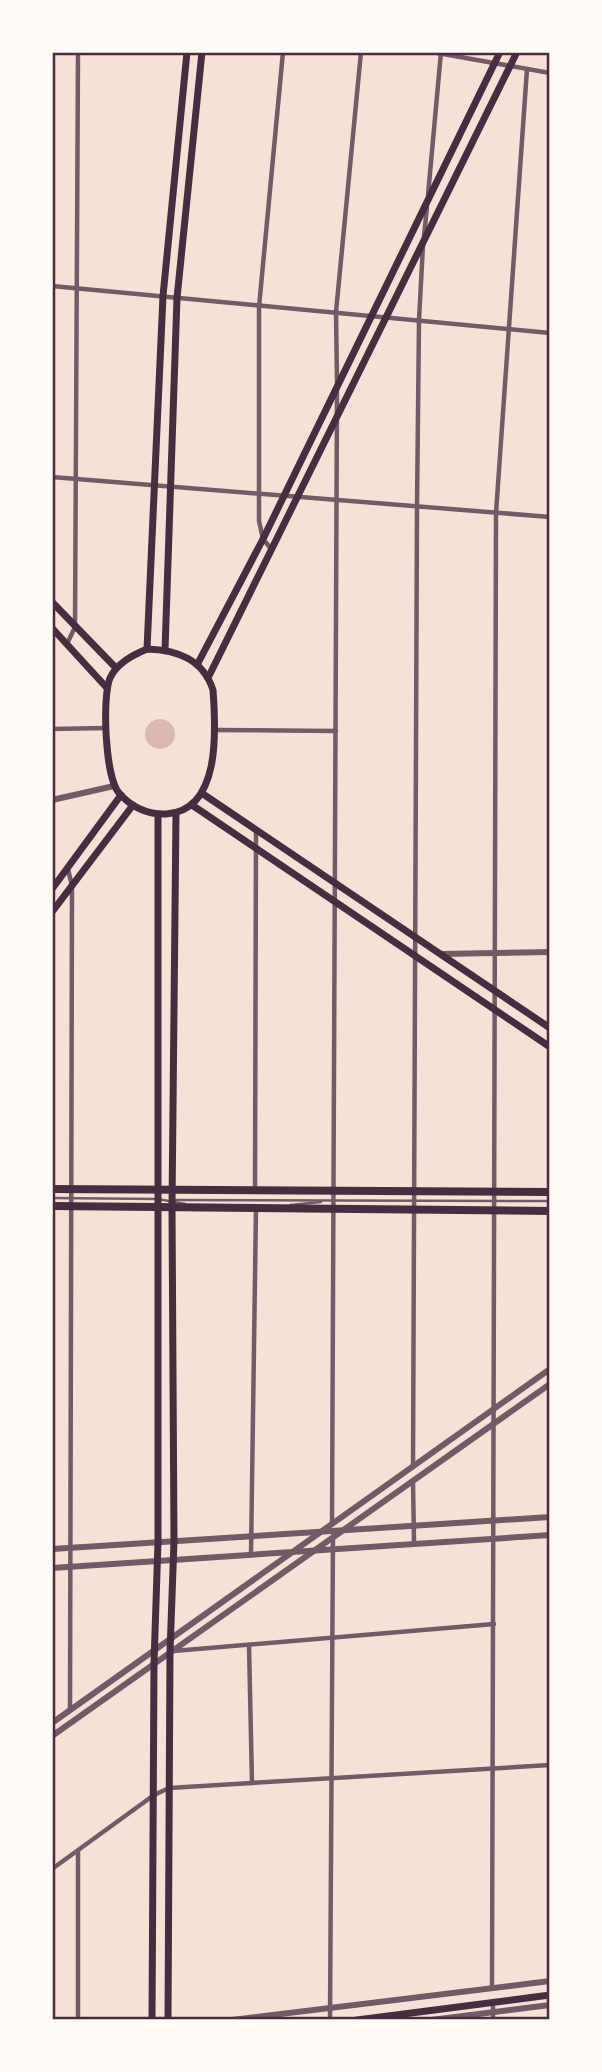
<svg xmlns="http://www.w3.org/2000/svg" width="602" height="2072" font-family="Roboto,sans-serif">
  <rect width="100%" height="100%" fill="#f7e1d7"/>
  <circle fill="#dcb8b0" cx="160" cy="734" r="15"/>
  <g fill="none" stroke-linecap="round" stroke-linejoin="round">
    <g stroke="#755966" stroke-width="2.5">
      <polyline points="52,1198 158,1199 185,1204"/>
      <polyline points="172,1200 550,1201"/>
      <polyline points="290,1205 321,1202"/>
    </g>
    <g stroke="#755966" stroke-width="4.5">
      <polyline points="432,52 550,73"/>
      <polyline points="428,195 441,52"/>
      <polyline points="424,236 427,207"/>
      <polyline points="52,286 550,333"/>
      <polyline points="337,383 336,312 361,52"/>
      <polyline points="52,477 550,517"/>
      <polyline points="272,550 263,539 259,521 259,307 283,52"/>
      <polyline points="67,644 75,627 78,52"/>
      <polyline points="52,729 107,728"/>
      <polyline points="214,730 336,731"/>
      <polyline points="68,869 72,886 70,1709"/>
      <polyline points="255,1190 256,830"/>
      <polyline points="413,1467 417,506 419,320 423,245"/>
      <polyline points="413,1481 414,1542"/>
      <polyline points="332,1524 337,392"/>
      <polyline points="251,1554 256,1208"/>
      <polyline points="249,1645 252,1783"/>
      <polyline points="174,1651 494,1624"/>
      <polyline points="78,1851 78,2020"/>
      <polyline points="52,1869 154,1795 169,1788 550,1765"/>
      <polyline points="492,1988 496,513 527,69"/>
      <polyline points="493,2003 493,2020"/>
      <polyline points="330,2020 333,1536"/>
    </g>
    <g stroke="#755966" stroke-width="6">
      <polyline points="52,800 114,786"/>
      <polyline points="441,954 550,952"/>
      <polyline points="52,1549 550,1517"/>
      <polyline points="52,1568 550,1535"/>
      <polyline points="52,1723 550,1369"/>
      <polyline points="52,1736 550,1384"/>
      <polyline points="232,2020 550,1981"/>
      <polyline points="431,2020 550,2005"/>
    </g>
    <g stroke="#4a2c40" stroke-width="7">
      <polyline points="52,602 116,668"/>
      <polyline points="52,628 107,688"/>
      <polyline points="147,649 163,296 187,52"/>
      <path d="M147,649C177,650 203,659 213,690C216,730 221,811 166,814C147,815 130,806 119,793C105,777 102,697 110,678C117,663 133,655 147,649Z"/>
      <polyline points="165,650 177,298 202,52"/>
      <polyline points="197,665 263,539 500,52"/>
      <polyline points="208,678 517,52"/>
      <polyline points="203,794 550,1028"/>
      <polyline points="192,805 550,1047"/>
      <polyline points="52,889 121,795"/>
      <polyline points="52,912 133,805"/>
      <polyline points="152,2020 154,1663 158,1542 158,814"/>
      <polyline points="168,2020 170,1652 174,1541 172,1207 176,813"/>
      <polyline points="357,2020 550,1995"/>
    </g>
    <g stroke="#4a2c40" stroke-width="8">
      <polyline points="52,1189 550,1192"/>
      <polyline points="52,1206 550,1211"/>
    </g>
  </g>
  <rect width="602" height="2072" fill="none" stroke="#fffaf5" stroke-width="108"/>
  <rect x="54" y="54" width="494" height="1964" fill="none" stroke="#4a2c40" stroke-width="2.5"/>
</svg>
